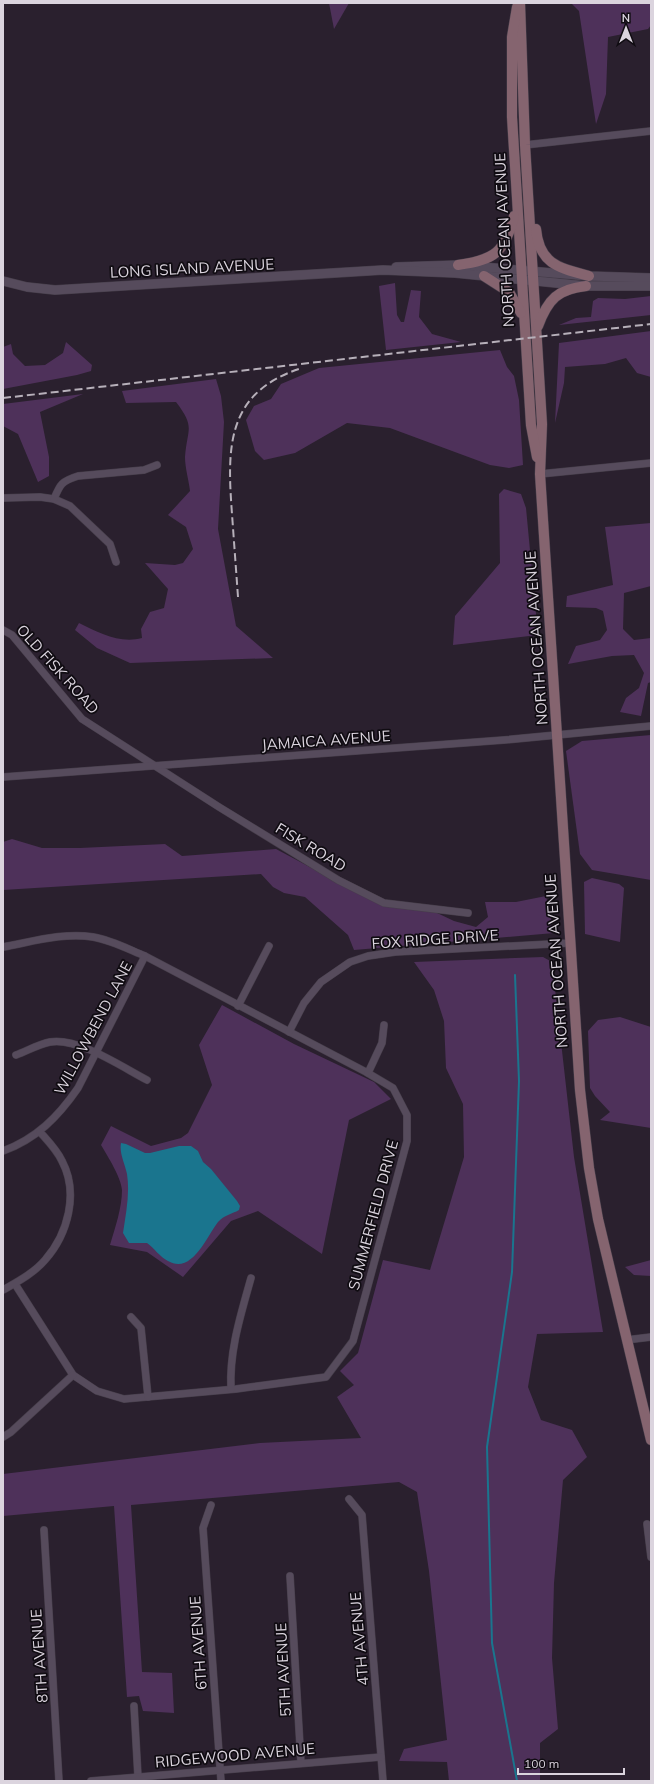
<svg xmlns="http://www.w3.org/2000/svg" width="654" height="1784" font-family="Mulish,sans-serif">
  <rect width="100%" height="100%" fill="#2a202e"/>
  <g fill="#4e315a">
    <polygon points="329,3 349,3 334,29"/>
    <polygon points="571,3 651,3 651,25 648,29 608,37 606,94 596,124 579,11"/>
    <polygon points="395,283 397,315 401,322 404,322 411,290 421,291 419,317 432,334 461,342 386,350 379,286"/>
    <polygon points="651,296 651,315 559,325 576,318 591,317 593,301 598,298 625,299"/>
    <polygon points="651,331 651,377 637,373 626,358 605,364 565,367 564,383 555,423 559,343"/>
    <polygon points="66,342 92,365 91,371 77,375 3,389 3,347 11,344 13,354 25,366 45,365 63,353"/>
    <polygon points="500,350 507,367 514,376 519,400 523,465 509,468 490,465 390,428 347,423 295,453 264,460 255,451 246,420 254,406 271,399 281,384 319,368"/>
    <path d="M216,379L221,396L224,422L218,529L236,626L273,658L130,663L97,648L75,630L79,623C99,633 120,644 142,638L141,629L150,612L164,608L168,589L145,563L175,565L183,563L193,549L186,527L168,515L190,491C189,481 185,468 185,457C187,428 196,428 176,402L126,403L122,391Z"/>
    <polygon points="83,394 40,412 49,457 49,476 38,482 18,434 3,426 3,404"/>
    <polygon points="504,489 521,494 526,508 538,635 453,645 455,616 500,563 499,494"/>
    <polygon points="651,523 651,586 624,593 623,629 634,640 651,638 651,682 648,683 641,716 620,712 626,698 639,688 644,673 634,655 612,656 568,664 576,646 600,640 607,630 603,611 596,608 566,607 567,596 613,585 605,527"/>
    <polygon points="651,735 651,880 592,870 580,854 566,751 582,741"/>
    <polygon points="12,839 42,848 80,848 165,844 182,856 276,849 383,906 435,912 454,921 476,927 488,917 485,902 516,902 546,896 554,933 354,950 348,935 305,897 284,893 273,887 261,874 3,890 3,842"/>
    <polygon points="592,878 619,884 624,888 620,942 585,934 584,882"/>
    <polygon points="543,957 552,962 574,1157 603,1332 537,1334 528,1387 541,1420 572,1430 587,1457 563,1480 554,1583 552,1658 558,1729 540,1743 540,1781 449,1781 447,1762 399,1761 404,1749 447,1740 429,1571 417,1492 399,1482 131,1505 142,1672 172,1673 174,1713 143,1711 139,1696 127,1697 114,1506 3,1516 3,1474 260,1443 361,1438 337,1397 354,1385 340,1371 358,1353 383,1260 430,1270 464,1157 463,1104 446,1068 444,1021 434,990 414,962"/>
    <path d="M222,1005L294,1044L374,1082L391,1099L349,1120L322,1254L258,1211L231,1221L183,1277L147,1252L110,1245C115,1228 122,1208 122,1190C121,1177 108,1157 101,1145L111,1126L151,1146L181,1138L188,1133L212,1085L199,1045Z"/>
    <polygon points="620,1017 651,1027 651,1128 600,1120 610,1112 595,1096 590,1088 588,1031 598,1020"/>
    <polygon points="651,1260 651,1276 634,1275 625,1267"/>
  </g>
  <path fill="#1a758e" d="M121,1143L126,1144L145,1153H150L179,1146H191L198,1151L203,1162L211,1169L237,1201L240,1206L239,1210C232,1214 224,1215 218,1222C207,1236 192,1275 168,1261C160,1257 154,1248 147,1243H129L123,1233C126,1213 130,1194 127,1174C125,1164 119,1153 121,1143Z"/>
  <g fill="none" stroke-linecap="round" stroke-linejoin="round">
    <polyline stroke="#1a758e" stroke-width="2" points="515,975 519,1081 512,1272 487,1447 492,1643 517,1781"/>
    <g stroke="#463e4a" stroke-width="8">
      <g id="minor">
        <polyline points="525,145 651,131"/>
        <polyline points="540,474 651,463"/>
        <polyline points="3,498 40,497 54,499 70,506 110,544 116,562"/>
        <path d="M54,499C60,484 62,481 78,476L144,470L157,465"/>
        <polyline points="3,630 12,635 82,719 219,807 338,880 384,903 468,913"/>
        <polyline points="3,777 504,740 651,726"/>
        <path d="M3,947C31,942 64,932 93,937C111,940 128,949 145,956L366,1072L393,1088L407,1115V1141L353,1341L326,1377L236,1389L124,1399L97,1391L73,1375L15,1284"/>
        <polyline points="238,1006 269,946"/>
        <polyline points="289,1032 304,1003 321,982 350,962 368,956 395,952 570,943"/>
        <path d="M16,1055C27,1051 39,1044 50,1042C78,1037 122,1067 147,1080"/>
        <polyline points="368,1073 382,1043 384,1025"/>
        <path d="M3,1151C36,1139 58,1117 78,1088L145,956"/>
        <path d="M3,1290C17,1282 34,1273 45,1260C68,1234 79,1193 62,1161C57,1150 48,1141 40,1132"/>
        <polyline points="131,1317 141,1328 148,1397"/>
        <polyline points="626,1340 651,1337"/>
        <path d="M231,1389C229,1351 241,1314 251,1278"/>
        <polyline points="3,1437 11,1432 73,1375"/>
        <polyline points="349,1499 362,1515 383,1781"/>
        <polyline points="211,1505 203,1528 221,1781"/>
        <polyline points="647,1524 651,1557"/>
        <polyline points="44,1530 59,1781"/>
        <polyline points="290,1576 301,1763"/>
        <polyline points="134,1706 138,1777"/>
        <polyline points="91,1781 381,1757"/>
      </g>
    </g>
    <g stroke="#463e4a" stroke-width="10">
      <g id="tertiary">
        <polyline points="396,267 458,265 589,276 651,278"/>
        <polyline points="3,281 27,287 55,290 383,270 455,273 586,286 651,286"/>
      </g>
    </g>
    <g stroke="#463e4a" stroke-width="11">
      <g id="secondary">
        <polyline points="520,3 525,145 542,424 540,474 580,1090 589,1168 598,1219 651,1440"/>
        <polyline points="517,7 512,37 512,117 531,425 537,457"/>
        <path d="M536,229C539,264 559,268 589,276"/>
        <path d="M458,265C495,260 505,252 514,216"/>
        <polyline points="484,276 509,292 521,313"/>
        <path d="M538,326C548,299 558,289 586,286"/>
      </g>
    </g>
    <use href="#minor" stroke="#564b5c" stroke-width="7"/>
    <use href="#tertiary" stroke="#564b5c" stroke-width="9"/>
    <use href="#secondary" stroke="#85646f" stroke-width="10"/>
    <g stroke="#b7b0ba" stroke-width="2" stroke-dasharray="8 4" stroke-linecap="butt">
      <polyline points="3,398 651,324"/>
      <path d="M238,597C236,569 234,542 232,514C227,447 226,392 302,368"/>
    </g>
  </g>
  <g text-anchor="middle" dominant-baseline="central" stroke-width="3.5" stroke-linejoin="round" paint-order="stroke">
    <g font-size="15" fill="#dbd4de" stroke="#100c12">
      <text transform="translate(504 240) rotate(-93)">NORTH OCEAN AVENUE</text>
      <text transform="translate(192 268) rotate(-3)">LONG ISLAND AVENUE</text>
      <text transform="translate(536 638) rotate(-94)">NORTH OCEAN AVENUE</text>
      <text transform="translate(58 669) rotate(48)">OLD FISK ROAD</text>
      <text transform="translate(326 740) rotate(-4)">JAMAICA AVENUE</text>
      <text transform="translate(311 847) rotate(31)">FISK ROAD</text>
      <text transform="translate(435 939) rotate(-4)">FOX RIDGE DRIVE</text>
      <text transform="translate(556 961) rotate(-94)">NORTH OCEAN AVENUE</text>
      <text transform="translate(93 1028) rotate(-62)">WILLOWBEND LANE</text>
      <text transform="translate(373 1215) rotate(-75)">SUMMERFIELD DRIVE</text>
      <text transform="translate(359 1639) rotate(-95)">4TH AVENUE</text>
      <text transform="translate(198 1643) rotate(-94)">6TH AVENUE</text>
      <text transform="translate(39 1656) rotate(-94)">8TH AVENUE</text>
      <text transform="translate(283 1670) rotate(-93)">5TH AVENUE</text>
      <text transform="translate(235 1755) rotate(-5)">RIDGEWOOD AVENUE</text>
    </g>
  </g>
  <rect width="654" height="1784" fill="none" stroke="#dbd4de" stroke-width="8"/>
  <g transform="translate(626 28)" stroke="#100c12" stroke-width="3" paint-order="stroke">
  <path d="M0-3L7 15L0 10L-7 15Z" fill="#dbd4de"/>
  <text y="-6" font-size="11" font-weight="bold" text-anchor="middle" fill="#dbd4de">N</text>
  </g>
  <path d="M518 1768v6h106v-6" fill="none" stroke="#dbd4de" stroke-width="2"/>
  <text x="524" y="1768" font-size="12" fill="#dbd4de" stroke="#100c12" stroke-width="3" paint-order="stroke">100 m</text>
</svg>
